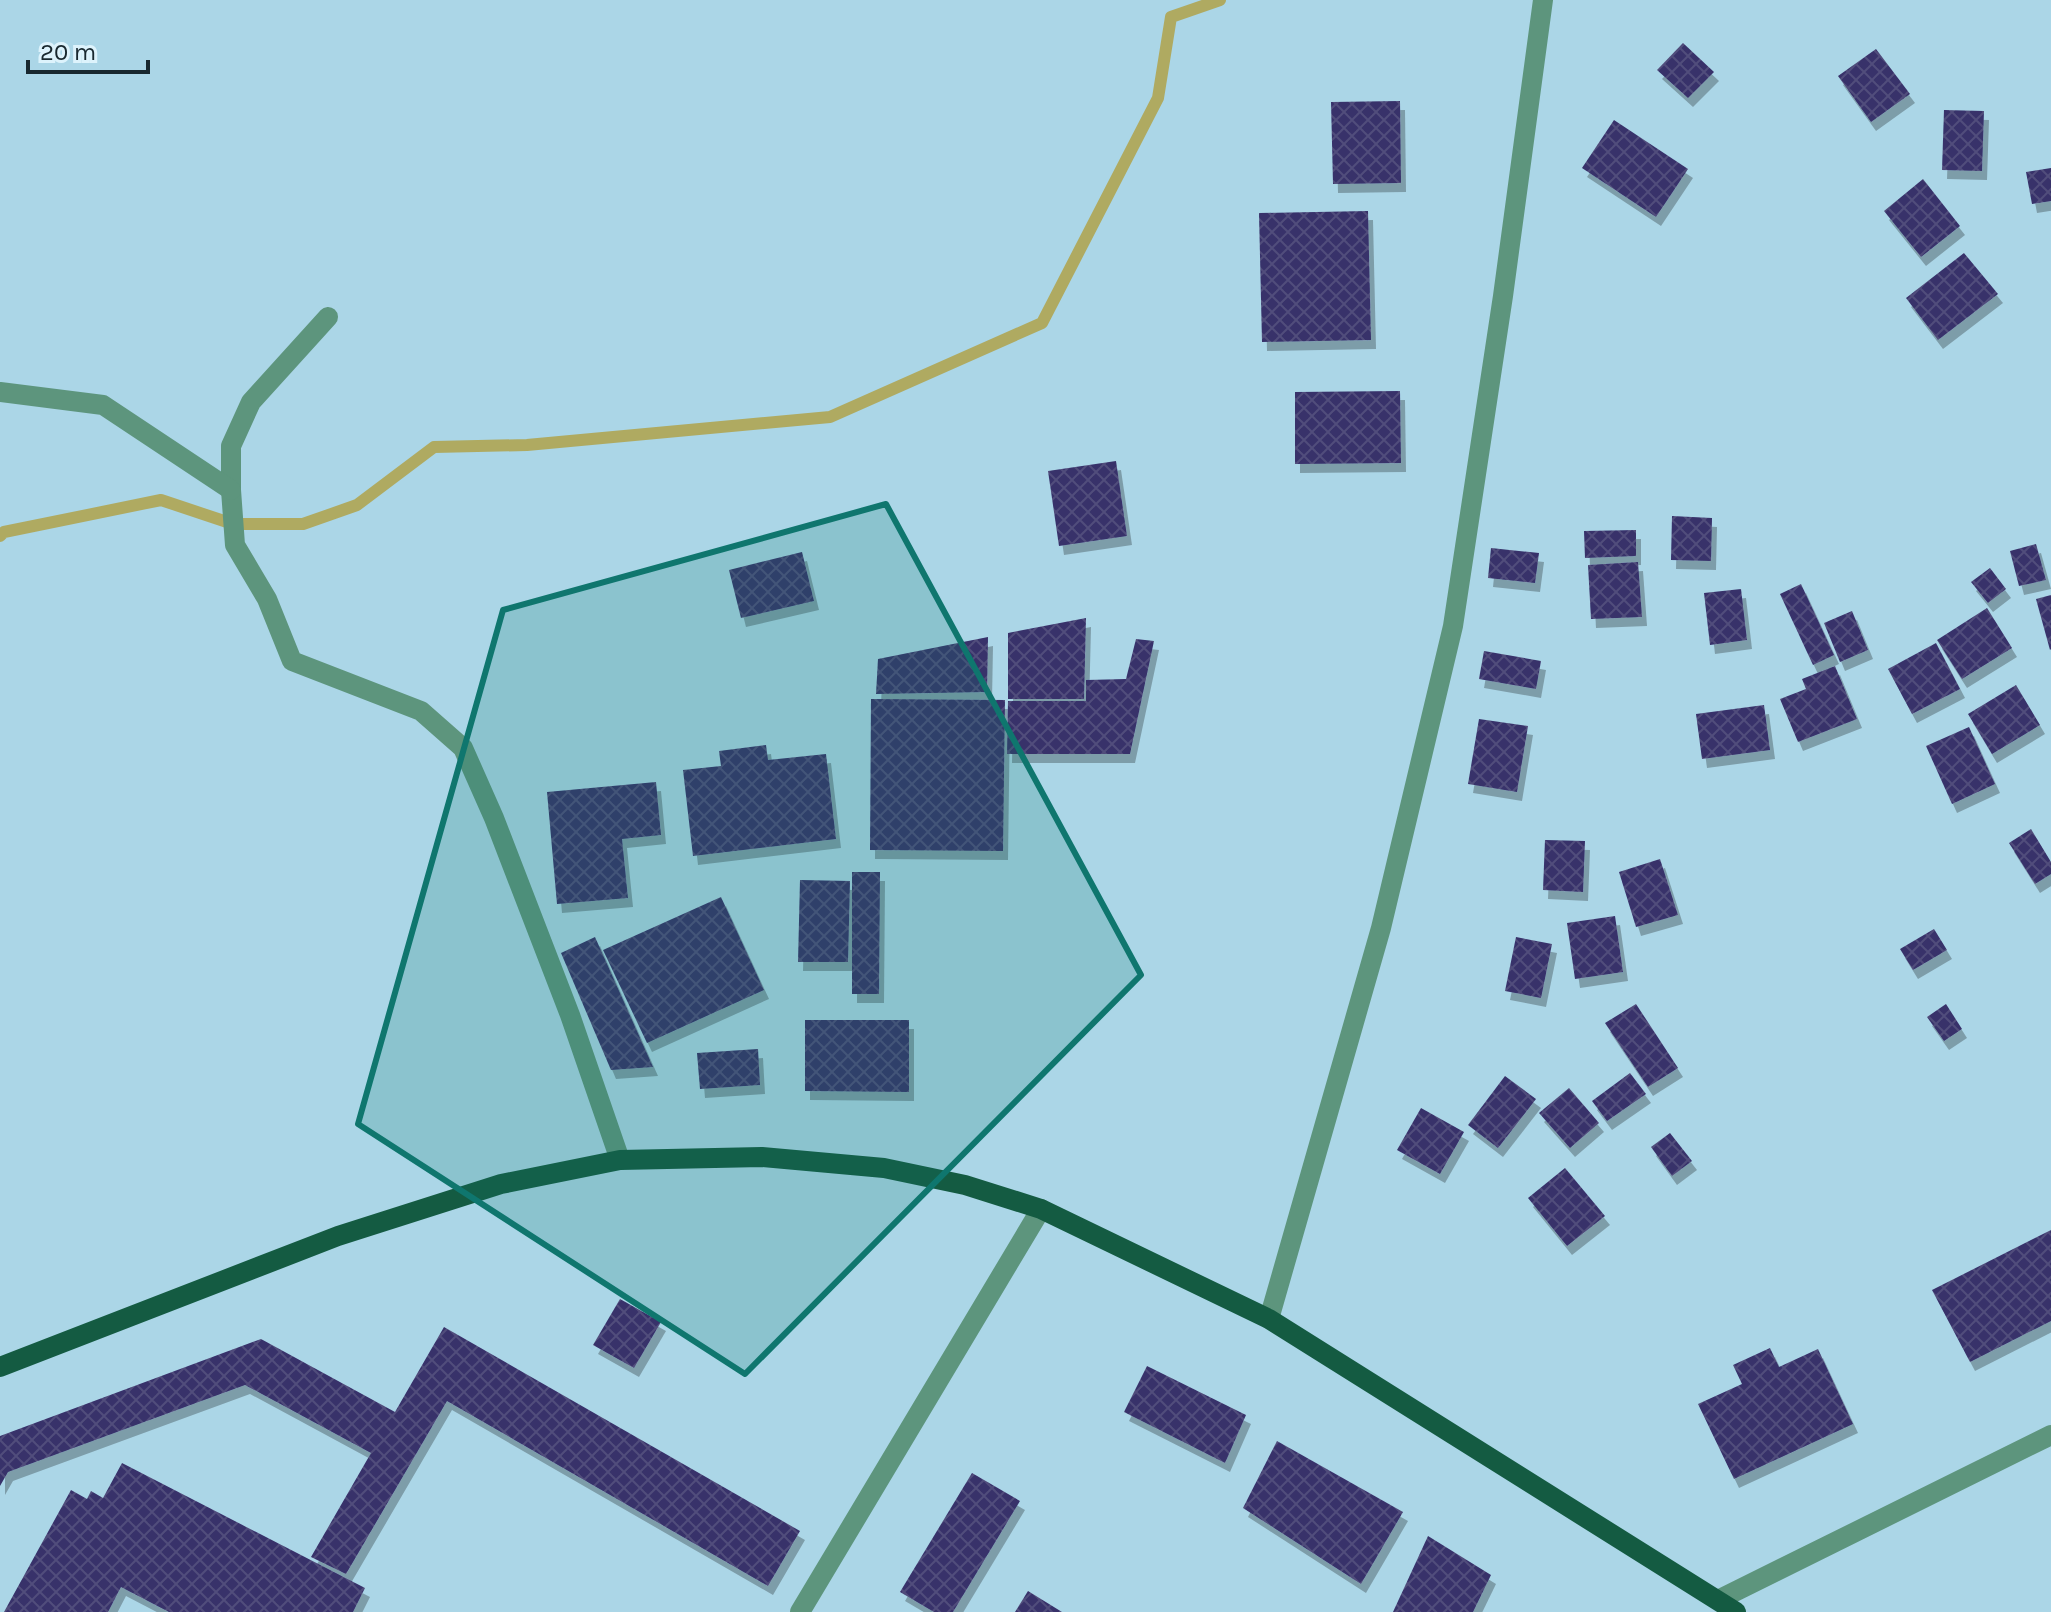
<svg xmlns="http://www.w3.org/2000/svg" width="2051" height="1612" font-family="Karla,sans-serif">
  <defs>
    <pattern id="building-cross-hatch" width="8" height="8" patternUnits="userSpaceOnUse" patternTransform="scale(2)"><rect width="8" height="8" fill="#37316a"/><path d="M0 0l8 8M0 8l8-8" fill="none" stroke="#514d7b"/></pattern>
    <filter id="shadow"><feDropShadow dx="5" dy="9" stdDeviation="0" flood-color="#0004"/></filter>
  </defs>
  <rect width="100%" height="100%" fill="#abd6e7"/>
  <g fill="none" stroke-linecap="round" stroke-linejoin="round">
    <polyline stroke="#afaa61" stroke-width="12" points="0,536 4,532 161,500 233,524 303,524 357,505 434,447 527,445 830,417 1042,323 1158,98 1171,17 1220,0"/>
  </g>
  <g fill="url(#building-cross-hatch)" filter="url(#shadow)">
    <polygon points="1683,43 1714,72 1688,98 1657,70"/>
    <polygon points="1876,49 1910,94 1871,122 1838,76"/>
    <polygon points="1400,101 1401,183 1333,184 1331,102"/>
    <polygon points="1944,110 1984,111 1982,171 1942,170"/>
    <polygon points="1614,120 1688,169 1656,217 1582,168"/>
    <polygon points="2051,168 2051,201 2032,204 2026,172"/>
    <polygon points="1923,179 1960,226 1921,257 1884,211"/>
    <polygon points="1368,211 1371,340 1262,342 1259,213"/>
    <polygon points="1964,253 1998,294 1938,340 1906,298"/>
    <polygon points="1400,391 1401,463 1295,464 1295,392"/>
    <polygon points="1116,461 1127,536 1059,546 1048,471"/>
    <polygon points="1672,516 1712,518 1711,561 1671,560"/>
    <polygon points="1636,530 1636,556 1585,558 1584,531"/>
    <polygon points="2036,544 2046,580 2019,586 2010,551"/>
    <polygon points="1491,548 1539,553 1535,583 1488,578"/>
    <polygon points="802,552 814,601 741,618 729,570"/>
    <polygon points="1638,562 1642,617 1591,619 1588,565"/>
    <polygon points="1990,568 2006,589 1988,603 1971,582"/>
    <polygon points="1801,584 1834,655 1813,665 1780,594"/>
    <polygon points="1741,589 1747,640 1710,645 1704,593"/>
    <polygon points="2051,595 2051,649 2050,650 2036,599"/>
    <polygon points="1987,608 2012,648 1962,679 1937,640"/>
    <polygon points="1852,611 1868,650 1840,662 1824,623"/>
    <polygon points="1086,618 1084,699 1008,699 1008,633"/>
    <polygon points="988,637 987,692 876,694 878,659"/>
    <polygon points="1136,639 1154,641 1130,754 1007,754 1008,701 1086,701 1086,680 1126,679"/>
    <polygon points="1936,643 1960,689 1912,714 1888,669"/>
    <polygon points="1484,651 1541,661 1536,689 1479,679"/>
    <polygon points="1835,666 1857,719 1798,742 1780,699 1806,689 1802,679"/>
    <polygon points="2016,685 2040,725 1992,754 1968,714"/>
    <polygon points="871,699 1005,700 1003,851 870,850"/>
    <polygon points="1764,705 1770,750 1702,759 1696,714"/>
    <polygon points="1479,719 1528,726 1517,792 1468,784"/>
    <polygon points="1969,727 1995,784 1952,804 1926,746"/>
    <polygon points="766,745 768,760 826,754 836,839 693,856 683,770 721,766 719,751"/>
    <polygon points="656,782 661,835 622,839 628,898 557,904 547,792"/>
    <polygon points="2031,829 2051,862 2051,874 2035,884 2009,843"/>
    <polygon points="1545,840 1585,841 1583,892 1543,890"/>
    <polygon points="1660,859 1678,915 1636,927 1619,872"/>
    <polygon points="852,872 880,872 879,994 852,994"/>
    <polygon points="800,880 850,881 848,962 798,962"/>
    <polygon points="721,897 764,990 647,1043 603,950"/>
    <polygon points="1615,916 1623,972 1575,979 1567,923"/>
    <polygon points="1934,929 1947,950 1913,970 1900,949"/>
    <polygon points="595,937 653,1067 611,1070 561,953"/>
    <polygon points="1516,937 1552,944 1541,998 1505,991"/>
    <polygon points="1636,1004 1678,1068 1648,1087 1605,1023"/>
    <polygon points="1946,1004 1962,1029 1944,1041 1927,1017"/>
    <polygon points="805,1020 909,1020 909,1092 805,1091"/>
    <polygon points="758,1049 760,1085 700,1089 697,1053"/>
    <polygon points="1630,1073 1646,1094 1607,1121 1592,1101"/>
    <polygon points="1505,1076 1536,1099 1498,1148 1468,1125"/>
    <polygon points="1569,1088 1599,1123 1570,1148 1539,1113"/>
    <polygon points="1421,1108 1464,1132 1440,1174 1397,1150"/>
    <polygon points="1670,1133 1692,1161 1672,1176 1651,1147"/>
    <polygon points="1565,1168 1605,1216 1567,1246 1528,1198"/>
    <polygon points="2051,1230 2051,1321 1970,1362 1932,1290"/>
    <polygon points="620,1299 661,1322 634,1368 593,1345"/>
    <polygon points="444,1327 800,1531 768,1586 447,1401 346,1574 311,1557 371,1453 245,1385 8,1472 0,1486 0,1436 261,1339 395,1412"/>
    <polygon points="1770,1348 1779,1367 1818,1349 1853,1424 1734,1479 1698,1404 1742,1384 1733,1365"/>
    <polygon points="1147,1366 1246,1415 1225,1463 1124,1412"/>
    <polygon points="1277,1441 1403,1512 1361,1584 1243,1508"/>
    <polygon points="122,1463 365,1588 353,1612 169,1612 121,1587 108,1612 4,1612 71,1490 87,1499 91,1491 103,1498"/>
    <polygon points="972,1473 1020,1501 953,1612 934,1612 900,1592"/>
    <polygon points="1428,1536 1491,1575 1473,1612 1393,1612"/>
    <polygon points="1028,1591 1062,1612 1015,1612"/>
  </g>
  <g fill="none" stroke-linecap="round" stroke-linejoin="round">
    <g stroke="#5d957d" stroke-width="20">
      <polyline points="328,317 251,402 231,446 231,490 235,545 267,599 292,661 421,711 463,748 494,818 570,1015 620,1160"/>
      <polyline points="0,392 103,405 231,490"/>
      <polyline points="1269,1319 1381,928 1453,626 1503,296 1543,0"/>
      <polyline points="1718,1600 2051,1435"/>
      <polyline points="800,1612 1041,1209"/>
    </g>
    <polyline stroke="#145b42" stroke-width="20" points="0,1367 338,1236 501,1184 620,1160 762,1157 884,1168 965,1185 1041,1209 1269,1319 1736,1612"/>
  </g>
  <path fill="#0f766e" fill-opacity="0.2" stroke="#0f766e" stroke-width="6" stroke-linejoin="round" d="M886,504L1141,975L745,1374L358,1124L503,610Z"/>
  <path d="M28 60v12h120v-12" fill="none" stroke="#18282f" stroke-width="4"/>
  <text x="40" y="60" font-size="24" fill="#18282f" stroke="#ddf3fc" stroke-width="6" paint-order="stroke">20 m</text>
</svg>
